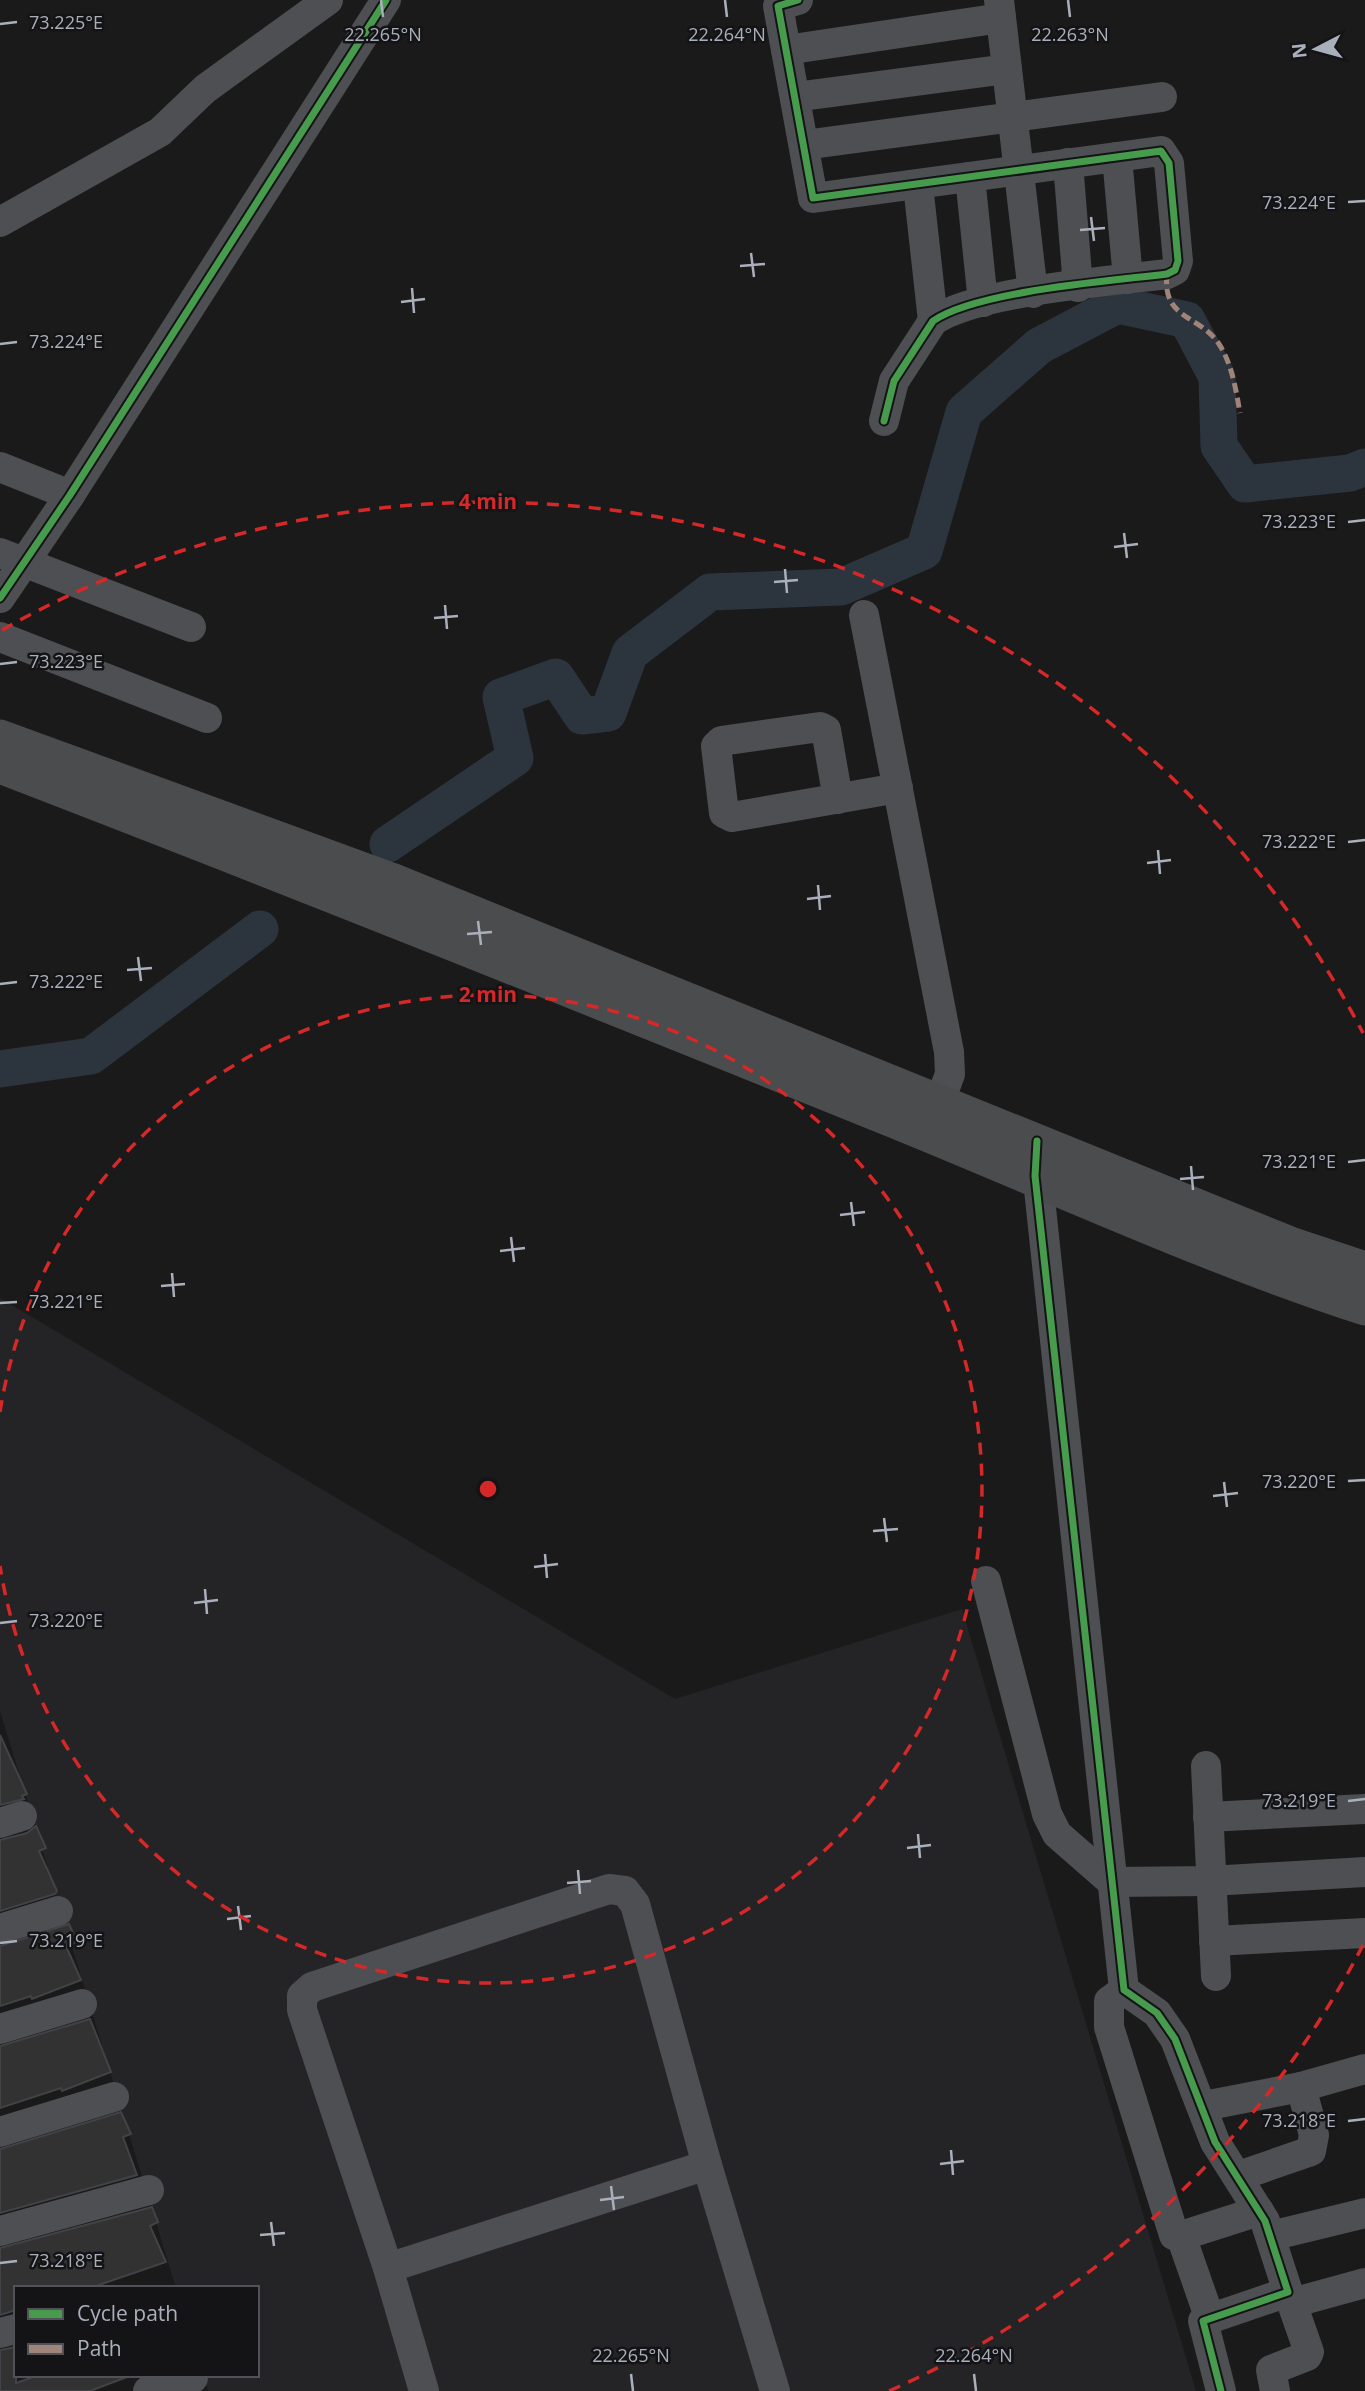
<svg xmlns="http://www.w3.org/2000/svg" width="1365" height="2391" font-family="'Open Sans',sans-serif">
  <rect width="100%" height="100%" fill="#1a1a1a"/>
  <polygon fill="#242426" points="0,1298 675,1699 962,1609 1196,2391 208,2391 203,2375 257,2375 257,2288 176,2288 0,1711"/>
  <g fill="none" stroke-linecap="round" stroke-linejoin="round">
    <g stroke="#2c353d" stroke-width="37">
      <polyline points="388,844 515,758 501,697 556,677 582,716 608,713 630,653 710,592 841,587 924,551 964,412 1039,346 1117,305 1187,320 1217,377 1219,446 1245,484 1350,473 1365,467"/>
      <polyline points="0,1069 91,1056 260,929"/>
    </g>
  </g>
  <g fill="#323232" stroke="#424346" stroke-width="2">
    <polygon points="0,1735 27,1794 22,1796 24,1799 0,1805"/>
    <polygon points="36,1826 46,1848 39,1851 57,1891 55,1894 0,1911 0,1840 27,1833"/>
    <polygon points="69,1924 77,1942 66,1946 81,1980 32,1999 31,1996 0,2006 0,1946"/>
    <polygon points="90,2019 111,2072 62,2091 61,2088 0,2108 0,2046"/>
    <polygon points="121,2112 131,2134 123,2137 137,2175 0,2213 0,2149"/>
    <polygon points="152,2207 158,2222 150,2226 166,2262 90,2288 16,2288 16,2310 0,2315 0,2248"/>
    <polygon points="16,2347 16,2383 39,2375 127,2377 90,2391 0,2391 0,2350"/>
  </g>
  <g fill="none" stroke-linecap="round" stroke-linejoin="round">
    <g stroke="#4d4f53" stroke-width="30">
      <path d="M798,0L778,6L813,198L1161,151L1169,163L1178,261L1175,270L1167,274C1111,281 976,291 933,321L894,381L884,421"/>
      <polyline points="999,0 1033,293"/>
      <polyline points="786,50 1001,18"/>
      <polyline points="795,97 1007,69"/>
      <polyline points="804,145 1162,97"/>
      <polyline points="1117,157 1128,279"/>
      <polyline points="1068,163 1078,287"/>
      <polyline points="970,177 983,302"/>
      <polyline points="918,185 933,321"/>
      <polyline points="0,222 160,132 205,89 328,0"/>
      <polyline points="0,467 70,495"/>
      <polyline points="0,553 191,627"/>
      <polyline points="0,598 70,495 386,0"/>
      <polyline points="864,615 949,1052 950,1074 940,1101"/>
      <polyline points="0,637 207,718"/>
      <polyline points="838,799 826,730 820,727 721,741 716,746 724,813 732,817 898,788"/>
      <polyline points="1036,1161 1124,1990 1157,2013 1175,2039 1215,2142 1265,2221 1288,2292 1203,2321 1221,2391"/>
      <polyline points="986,1581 1047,1814 1057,1834 1112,1882 1210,1881 1365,1872"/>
      <polyline points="1206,1766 1216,1976"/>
      <polyline points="1208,1817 1365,1809"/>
      <polyline points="0,1823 22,1816"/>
      <polyline points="0,1929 58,1911"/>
      <polyline points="1214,1941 1365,1933"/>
      <polyline points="1124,1990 1109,2001 1109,2027 1174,2235 1181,2236 1259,2211"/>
      <polyline points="0,2029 82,2004"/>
      <polyline points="1204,2106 1301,2087 1365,2069"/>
      <polyline points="0,2132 114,2097"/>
      <polyline points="1239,2176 1311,2151 1314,2135 1301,2087"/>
      <polyline points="0,2231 149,2190"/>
      <polyline points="1181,2236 1210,2319"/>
      <polyline points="1271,2236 1365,2213"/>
      <polyline points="388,2268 707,2165"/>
      <polyline points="1292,2303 1365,2283"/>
      <polyline points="0,2333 16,2329"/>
      <polyline points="148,2391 193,2378"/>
      <polyline points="424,2391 388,2268 302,2010 302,1996 312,1987 609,1889 625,1891 635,1904 707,2165 775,2391"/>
      <polyline points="1275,2391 1271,2370 1307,2356 1309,2352 1288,2292"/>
    </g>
    <g stroke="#4b4c4e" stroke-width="37">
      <polyline points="0,738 391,881 1290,1245 1365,1270"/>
      <path d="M0,765C294,878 586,995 878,1113C1040,1178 1199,1253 1365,1307"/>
    </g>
    <path stroke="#a18479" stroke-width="5" stroke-dasharray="10 5" stroke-linecap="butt" d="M1167,274C1162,320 1199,314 1219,344C1232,364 1236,390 1240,413"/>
    <g stroke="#141416" stroke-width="11">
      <g id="cycleway">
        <path d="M798,0L778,6L813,198L1161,151L1169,163L1178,261L1175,270L1167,274C1111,281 976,291 933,321L894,381L884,421"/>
        <polyline points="0,598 70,495 386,0"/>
        <polyline points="1037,1141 1035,1176 1124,1990 1157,2013 1175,2039 1215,2142 1265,2221 1288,2292 1203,2321 1221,2391"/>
      </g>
    </g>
    <use href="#cycleway" stroke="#469c4c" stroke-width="7"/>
  </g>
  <path fill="none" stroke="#aab0bb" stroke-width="2.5" d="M381,0L383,17M725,0L727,17M1068,0L1070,17M0,24L17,22M1348,202L1365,201M1091,217L1094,241M1080,230L1105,228M751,253L754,277M740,266L765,264M412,288L414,313M401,302L425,299M0,344L17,342M1348,522L1365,520M1124,533L1127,558M1114,547L1138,544M785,569L787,593M774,582L798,580M445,605L447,629M434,618L458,616M0,664L17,662M1348,842L1365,840M1158,850L1160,874M1147,863L1171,860M818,885L820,910M807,899L831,896M478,921L481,945M467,934L492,932M138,957L141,981M127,970L152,968M0,984L17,982M1348,1162L1365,1160M1191,1166L1193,1190M1180,1179L1204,1177M851,1202L854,1226M840,1215L865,1212M511,1237L514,1262M500,1251L525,1248M172,1273L174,1297M161,1286L185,1284M0,1303L17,1302M1348,1481L1365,1480M1224,1482L1227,1507M1213,1496L1238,1493M884,1518L887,1542M873,1531L898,1529M545,1554L547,1578M534,1567L558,1564M205,1589L207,1614M194,1603L218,1600M0,1623L17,1621M1348,1801L1365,1799M918,1834L920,1858M907,1848L931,1845M578,1870L580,1894M567,1883L591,1881M238,1906L241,1930M227,1919L251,1916M0,1943L17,1941M1348,2121L1365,2119M951,2150L953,2175M940,2164L964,2161M611,2186L614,2210M600,2200L624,2197M271,2222L274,2246M260,2235L285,2233M0,2263L17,2261M631,2374L633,2391M974,2374L976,2391"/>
  <g fill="none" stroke="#d62828" stroke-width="3.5" stroke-dasharray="12 9">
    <path d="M0 1412A494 494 0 1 1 0 1566"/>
    <path d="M1363 1945A987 987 0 0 1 889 2391M2 630A987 987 0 0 1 1363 1033"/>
  </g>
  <g font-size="18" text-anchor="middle" fill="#aab0bb" stroke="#141416" stroke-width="5" stroke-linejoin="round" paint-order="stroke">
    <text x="66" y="29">73.225°E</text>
    <text x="383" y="41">22.265°N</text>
    <text x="727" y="41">22.264°N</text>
    <text x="1070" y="41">22.263°N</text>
    <text x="1299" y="209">73.224°E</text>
    <text x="66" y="348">73.224°E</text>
    <text x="1299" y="528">73.223°E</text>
    <text x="66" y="668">73.223°E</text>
    <text x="1299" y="848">73.222°E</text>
    <text x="66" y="988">73.222°E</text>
    <text x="1299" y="1168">73.221°E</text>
    <text x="66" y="1308">73.221°E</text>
    <text x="1299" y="1488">73.220°E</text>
    <text x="66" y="1627">73.220°E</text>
    <text x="1299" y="1807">73.219°E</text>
    <text x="66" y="1947">73.219°E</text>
    <text x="1299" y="2127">73.218°E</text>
    <text x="66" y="2267">73.218°E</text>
    <text x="631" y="2362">22.265°N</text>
    <text x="974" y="2362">22.264°N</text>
  </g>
  <circle cx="488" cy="1489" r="10" fill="#d62828" stroke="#141416" stroke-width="3.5"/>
  <g font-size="21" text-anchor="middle" font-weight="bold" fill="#d62828" stroke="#141416" stroke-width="5" stroke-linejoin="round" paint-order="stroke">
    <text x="488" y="509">4 min</text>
    <text x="488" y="1002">2 min</text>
  </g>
  <rect x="14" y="2286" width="245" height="91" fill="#141416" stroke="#505258" stroke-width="2"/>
  <rect x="28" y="2309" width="35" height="10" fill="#469c4c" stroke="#505258" stroke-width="2"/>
  <text x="77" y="2321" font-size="21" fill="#aab0bb">Cycle path</text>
  <rect x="28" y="2344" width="35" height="10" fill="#a18479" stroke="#505258" stroke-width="2"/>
  <text x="77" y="2356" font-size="21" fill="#aab0bb">Path</text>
  <g transform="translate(1316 49) rotate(264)" stroke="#141416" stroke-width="5" paint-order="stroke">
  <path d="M0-5L12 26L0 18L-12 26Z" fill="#aab0bb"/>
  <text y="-10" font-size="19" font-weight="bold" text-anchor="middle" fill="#aab0bb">N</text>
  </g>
</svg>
